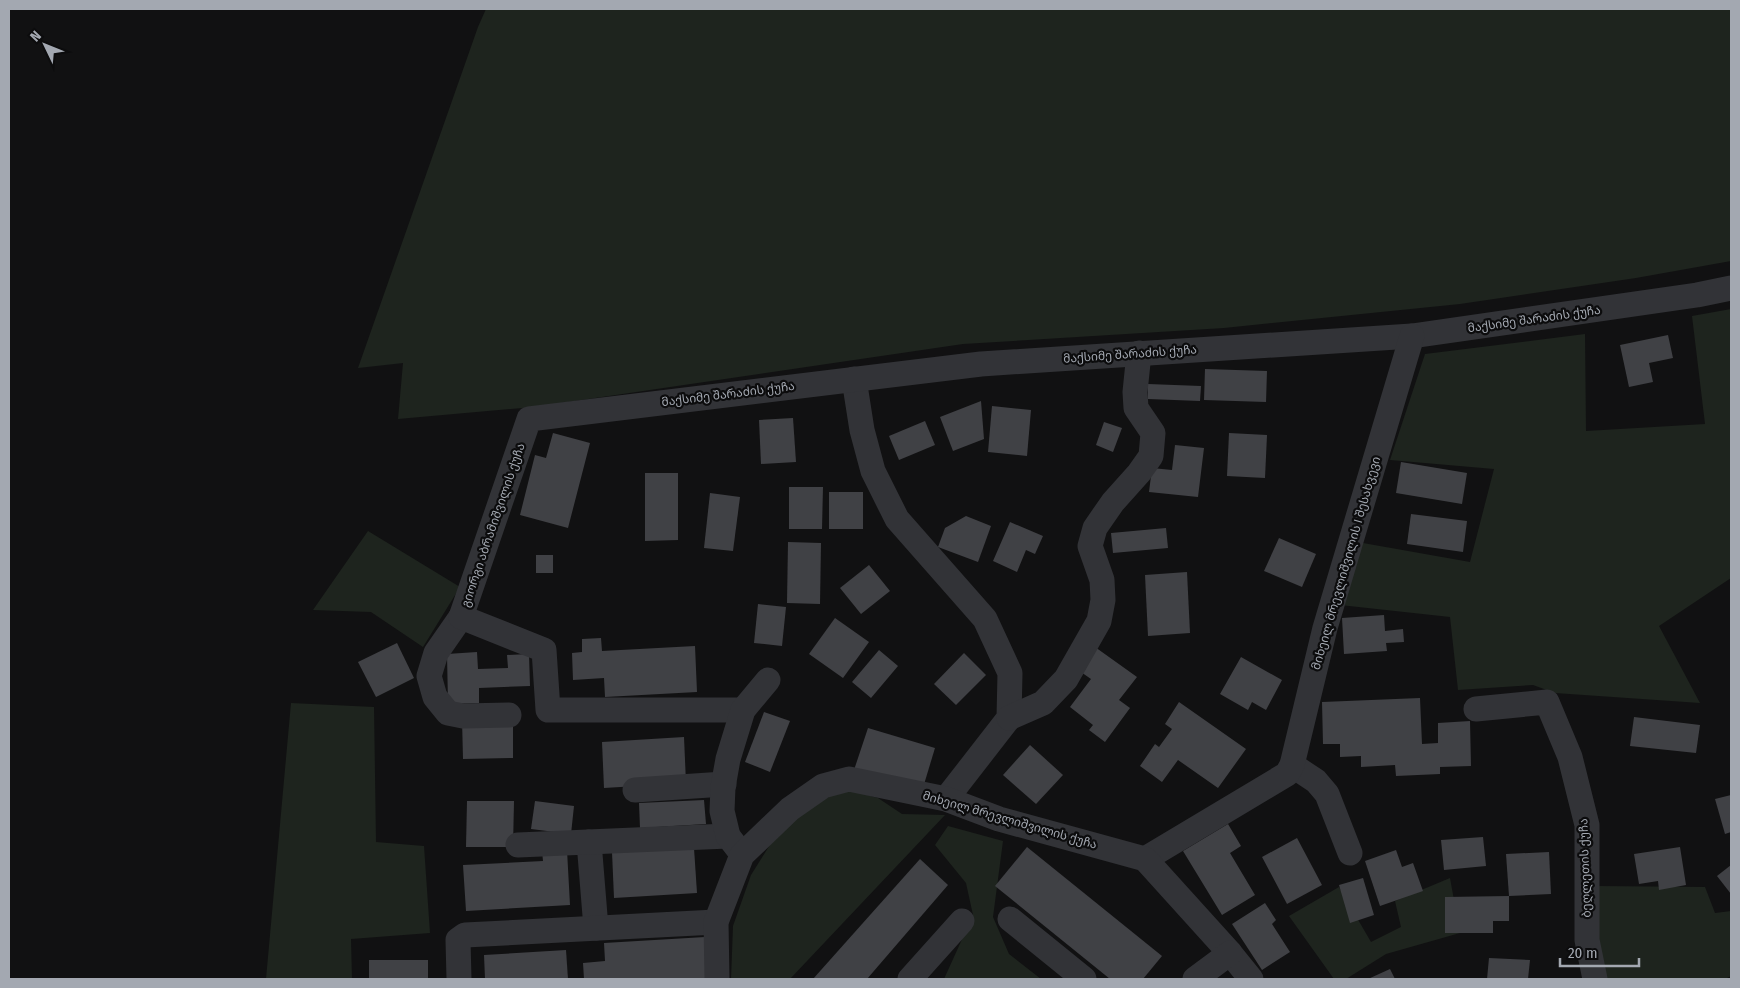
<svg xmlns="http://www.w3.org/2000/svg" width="1740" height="988" font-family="'Fira Sans Condensed','Noto Sans Georgian',sans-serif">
  <rect width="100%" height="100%" fill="#111112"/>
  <g fill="#1e241e">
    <polygon points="486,9 1731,9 1731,261 1636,278 1460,304 1224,328 963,344 534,407 398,419 403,363 358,368 478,27"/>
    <polygon points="1731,309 1731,578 1659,626 1700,703 1555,693 1533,685 1458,690 1450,617 1340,605 1363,543 1470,562 1494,469 1390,460 1425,354 1585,334 1586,431 1705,424 1692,316"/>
    <polygon points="368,531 460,587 423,647 371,612 313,610"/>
    <polygon points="291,703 374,707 376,842 424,846 430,933 351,939 352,979 266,979"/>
    <polygon points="846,789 878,798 902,814 945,815 790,979 731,979 733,926 751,875 773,840 803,809"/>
    <polygon points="948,826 1003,841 993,917 1009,954 1041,979 944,979 973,915 966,883 935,845"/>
    <polygon points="1450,878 1460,933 1386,954 1346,979 1334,979 1289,916 1339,887 1371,942 1401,927 1395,901"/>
    <polygon points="1595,886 1705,887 1715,913 1731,911 1731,976 1725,979 1603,979 1594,943"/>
  </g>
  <g fill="#404145">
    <polygon points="1668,335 1673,358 1649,363 1653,382 1629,387 1620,345"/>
    <polygon points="1205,369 1267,371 1266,402 1204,400"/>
    <polygon points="1148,384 1201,386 1200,401 1148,399"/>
    <polygon points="981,401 984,439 953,451 940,417"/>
    <polygon points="992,406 1031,410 1027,456 988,452"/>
    <polygon points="793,418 796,462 761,464 759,420"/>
    <polygon points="925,421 935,445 899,460 889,436"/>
    <polygon points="1104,422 1122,428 1113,452 1096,445"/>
    <polygon points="553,433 590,443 568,528 520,515 535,455 546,458"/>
    <polygon points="1229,433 1267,435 1265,478 1227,476"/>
    <polygon points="1175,445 1204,448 1198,497 1149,492 1152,468 1172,470"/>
    <polygon points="1401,462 1467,473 1462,504 1396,493"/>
    <polygon points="645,473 678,473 678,540 645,541"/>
    <polygon points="789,487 823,487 822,529 789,529"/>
    <rect x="829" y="492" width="34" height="37"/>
    <polygon points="710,493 740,497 733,551 704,548"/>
    <polygon points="1411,514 1467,521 1463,552 1407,544"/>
    <polygon points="966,516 991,526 978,562 938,547 945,528"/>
    <polygon points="1010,522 1043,536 1035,554 1026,550 1017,572 993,561"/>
    <polygon points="1166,528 1168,548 1113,553 1111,533"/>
    <polygon points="1279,538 1316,554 1302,587 1264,571"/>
    <polygon points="788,542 821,543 820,604 787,603"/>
    <rect x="536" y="555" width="17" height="18"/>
    <polygon points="869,565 890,591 861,614 840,588"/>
    <polygon points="1187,572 1190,633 1148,636 1145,575"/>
    <polygon points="758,604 786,607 782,646 754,643"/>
    <polygon points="1384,615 1385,631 1403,629 1404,642 1386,643 1387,651 1344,654 1342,618"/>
    <polygon points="835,618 869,642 843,678 809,654"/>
    <polygon points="601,638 602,651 695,646 697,692 605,697 604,678 573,680 572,653 582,652 582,639"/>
    <polygon points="397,643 414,678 376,697 358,662"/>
    <polygon points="1095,647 1137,677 1119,700 1130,708 1105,742 1089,730 1093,725 1070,707 1091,679 1078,670"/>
    <polygon points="879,650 898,666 871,698 852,682"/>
    <polygon points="477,652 478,669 508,668 507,655 529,654 530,686 479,688 479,703 448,704 447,654"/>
    <polygon points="964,653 986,675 956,705 934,684"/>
    <polygon points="1241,657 1282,680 1266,710 1252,702 1248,710 1220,694"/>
    <polygon points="1420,698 1422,744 1438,743 1438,723 1470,721 1471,766 1440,767 1440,774 1396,776 1395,765 1361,767 1361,756 1340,757 1340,744 1323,744 1322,702"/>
    <polygon points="1179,702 1246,749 1218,788 1178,760 1162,782 1140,766 1155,744 1159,747 1172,729 1165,724"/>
    <polygon points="764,712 790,721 770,772 745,762"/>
    <polygon points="1634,717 1700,725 1696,753 1630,746"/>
    <polygon points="462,719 513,719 513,758 463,759"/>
    <polygon points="868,728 935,748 922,791 854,770"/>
    <polygon points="684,737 686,783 604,788 602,742"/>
    <polygon points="1030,745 1063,775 1036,804 1003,775"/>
    <polygon points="1731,795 1731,832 1725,834 1715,799"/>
    <polygon points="704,800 706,824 640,828 639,803"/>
    <polygon points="467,801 514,801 513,847 466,847"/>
    <polygon points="535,801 574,806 571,834 531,829"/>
    <polygon points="1228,824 1241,846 1230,853 1255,895 1222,915 1183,851"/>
    <polygon points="1483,837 1486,866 1444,870 1441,840"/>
    <polygon points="1297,838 1322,885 1287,904 1262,857"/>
    <polygon points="1027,847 1162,956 1143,979 1110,979 995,886"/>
    <polygon points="1680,847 1686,885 1659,890 1658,881 1639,884 1634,854"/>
    <polygon points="694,848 697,893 614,898 612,852"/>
    <polygon points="567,850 570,905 466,911 463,865 543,861 542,851"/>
    <polygon points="1396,850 1402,867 1413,863 1423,891 1380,906 1365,861"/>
    <polygon points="1549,852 1551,894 1509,896 1506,854"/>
    <polygon points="920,859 948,885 867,979 813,979"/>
    <polygon points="1731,865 1731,894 1717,876"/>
    <polygon points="1363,878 1374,915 1350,923 1339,885"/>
    <polygon points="1509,896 1509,921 1493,921 1493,933 1445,933 1445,897"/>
    <polygon points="1265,903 1276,920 1272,924 1290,952 1262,970 1232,924"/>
    <polygon points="705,937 707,979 584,979 583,963 605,961 604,943"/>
    <polygon points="566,950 568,979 485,979 484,955"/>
    <polygon points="1489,958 1530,960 1528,979 1487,979"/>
    <rect x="369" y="960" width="59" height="19"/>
    <polygon points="1390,969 1395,979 1368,979"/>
  </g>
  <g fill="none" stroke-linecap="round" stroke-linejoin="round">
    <g stroke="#323337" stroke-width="25">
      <polyline points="854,379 862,430 873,471 897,519 985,619 1010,673 1009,718 946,799"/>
      <polyline points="461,617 436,653 429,676 435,697 448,713 463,716 509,715"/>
      <polyline points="1476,709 1547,702 1570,757 1587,825 1587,940 1595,979"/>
      <polyline points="743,710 548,710 544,650 461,617 529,419 981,364 1412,336 1697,295 1731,288"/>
      <polyline points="1009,718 1043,703 1066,679 1099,621 1103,600 1102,580 1090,546 1095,528 1113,502 1139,473 1151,456 1153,433 1136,408 1135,392 1139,353"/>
      <polyline points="1292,765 1316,781 1327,794 1350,853"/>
      <polyline points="635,790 724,784"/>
      <polyline points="589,842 596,928"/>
      <polyline points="518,845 728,836"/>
      <polyline points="738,849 728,836 722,811 723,787 728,759 743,710 768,680"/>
      <polyline points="1145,859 1287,774 1292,765 1325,628 1412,336"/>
      <polyline points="1010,919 1084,979"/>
      <polyline points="459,979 458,940 465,935 716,922"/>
      <polyline points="717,979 716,922 742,855 790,809 823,786 849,779 946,799 999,819 1145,859 1230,953 1251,979"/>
      <polyline points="910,979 962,921"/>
      <polyline points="1195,979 1230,953"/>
    </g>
  </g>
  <g text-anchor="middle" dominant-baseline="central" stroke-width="4.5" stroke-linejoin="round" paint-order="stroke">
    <g font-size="12" fill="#a3a8b1" stroke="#0c0c0d">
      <text transform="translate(1534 319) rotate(-8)">მაქსიმე შარაძის ქუჩა</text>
      <text transform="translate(1130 354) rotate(-4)">მაქსიმე შარაძის ქუჩა</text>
      <text transform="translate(728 394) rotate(-7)">მაქსიმე შარაძის ქუჩა</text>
      <text transform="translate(493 525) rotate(-71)">გიორგი აბრამიშვილის ქუჩა</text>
      <text transform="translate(1346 563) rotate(-74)">მიხეილ მრევლიშვილის I შესახვევი</text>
      <text transform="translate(1010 820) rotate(16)">მიხეილ მრევლიშვილის ქუჩა</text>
      <text transform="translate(1585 868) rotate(-92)">ბეღლეთის ქუჩა</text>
    </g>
  </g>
  <rect width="1740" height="988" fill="none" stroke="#a3a8b1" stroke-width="20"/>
  <g transform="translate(45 45) rotate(313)" stroke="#0c0c0d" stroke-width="4" paint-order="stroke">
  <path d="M0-4L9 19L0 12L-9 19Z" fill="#a3a8b1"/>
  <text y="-8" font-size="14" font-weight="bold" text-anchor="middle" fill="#a3a8b1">N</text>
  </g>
  <path d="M1560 958v8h79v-8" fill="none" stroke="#a3a8b1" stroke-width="2.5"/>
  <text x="1568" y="958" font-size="15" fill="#a3a8b1" stroke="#0c0c0d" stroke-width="4" paint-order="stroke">20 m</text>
</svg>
